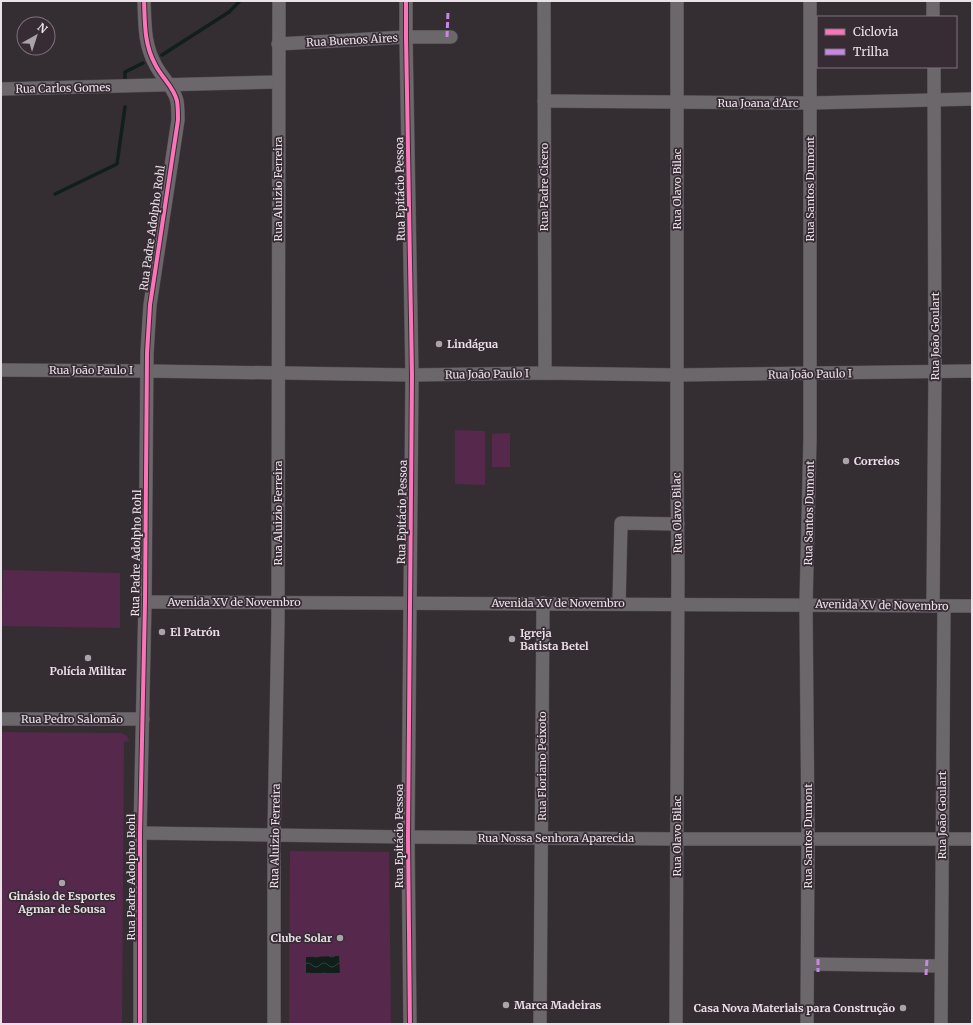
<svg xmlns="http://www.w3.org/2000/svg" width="973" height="1025" font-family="Merriweather,serif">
  <defs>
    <pattern id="water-waves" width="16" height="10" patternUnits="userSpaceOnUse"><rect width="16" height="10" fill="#101f1a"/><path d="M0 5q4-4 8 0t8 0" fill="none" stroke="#333f3b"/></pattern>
  </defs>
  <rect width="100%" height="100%" fill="#342e33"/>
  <g fill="#56284c">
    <polygon points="455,430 485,431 485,485 455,484"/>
    <polygon points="510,433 510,467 492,467 492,434"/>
    <polygon points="3,570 120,573 120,628 2,626"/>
    <path d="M1,732L121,733C126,735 128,736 129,741L124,742L122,1024H1Z"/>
    <polygon points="290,851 389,852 391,1024 289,1024"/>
  </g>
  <polygon fill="url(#water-waves)" points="339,956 340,973 306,973 306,957"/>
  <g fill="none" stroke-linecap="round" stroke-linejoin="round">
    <g stroke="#101f1a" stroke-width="3.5">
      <polyline points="162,55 229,12 240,1"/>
      <polyline points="125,78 125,72 143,63"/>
      <polyline points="55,194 117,164 125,107"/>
    </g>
    <g stroke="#514b50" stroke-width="14">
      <g id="minor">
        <polyline points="406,1 406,37 412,375 408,837 410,1024"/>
        <polyline points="544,1 545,373"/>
        <polyline points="933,1 933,17"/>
        <polyline points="278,44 406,37 451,37"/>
        <polyline points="1,89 278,82"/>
        <polyline points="544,101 811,103 972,99"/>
        <polyline points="1,370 147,371 412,375 545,373 677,375 972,371"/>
        <polyline points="145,602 972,606"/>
        <polyline points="619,604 621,523 678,524"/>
        <polyline points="933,606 935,372 934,67"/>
        <polyline points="1,719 143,719"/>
        <polyline points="140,833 408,837 677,839 972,839"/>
        <polyline points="808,964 941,966"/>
        <path d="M140,1024V833L145,602L147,353L150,305L178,120C178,114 178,107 177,101C174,87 161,77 155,64C144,44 145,23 144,1"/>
        <polyline points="274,1024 274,835 278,620 279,1"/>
        <polyline points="540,1024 543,603"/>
        <polyline points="676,1024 678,566 677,478 677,1"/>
        <polyline points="807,1024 808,838 806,605 810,439 810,1"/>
        <polyline points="941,1024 944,606"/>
      </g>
    </g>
    <use href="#minor" stroke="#6b676a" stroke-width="13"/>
    <g stroke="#c787e3" stroke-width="3" stroke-dasharray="6 3" stroke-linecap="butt">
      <polyline points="447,37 448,12"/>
      <polyline points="818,959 818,972"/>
      <polyline points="926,975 927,959"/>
    </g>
    <g stroke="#372b34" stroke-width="6">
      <g id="cycleway">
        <polyline points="406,1 406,37 412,375 408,837 410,1024"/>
        <path d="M140,1024V833L145,602L147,353L150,305L178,120C178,114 178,107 177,101C174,87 161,77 155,64C144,44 145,23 144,1"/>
      </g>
    </g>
    <use href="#cycleway" stroke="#fb73b8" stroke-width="4"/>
  </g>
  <g fill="#aaa3a9" stroke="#372b34" stroke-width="1.5">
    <circle cx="439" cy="344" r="4"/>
    <circle cx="846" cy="461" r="4"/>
    <circle cx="162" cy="632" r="4"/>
    <circle cx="512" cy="639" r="4"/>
    <circle cx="88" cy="658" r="4"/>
    <circle cx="62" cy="883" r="4"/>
    <circle cx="340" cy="938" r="4"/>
    <circle cx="506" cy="1005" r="4"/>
    <circle cx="903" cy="1008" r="4"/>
  </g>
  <g text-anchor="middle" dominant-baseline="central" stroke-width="3.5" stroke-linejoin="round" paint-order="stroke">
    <g font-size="11" fill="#eae2e8" stroke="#372b34">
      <text transform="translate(352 40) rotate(-3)">Rua Buenos Aires</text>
      <text transform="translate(63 88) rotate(-1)">Rua Carlos Gomes</text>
      <text x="758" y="103">Rua Joana d'Arc</text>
      <text transform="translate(544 187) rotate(-90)">Rua Padre Cicero</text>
      <text transform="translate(278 189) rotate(-90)">Rua Aluizio Ferreira</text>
      <text transform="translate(400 189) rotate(-91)">Rua Epitácio Pessoa</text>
      <text transform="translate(677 189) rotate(-90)">Rua Olavo Bilac</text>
      <text transform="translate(810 189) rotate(-90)">Rua Santos Dumont</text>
      <text transform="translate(152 228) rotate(-82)">Rua Padre Adolpho Rohl</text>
      <text transform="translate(935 336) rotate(-90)">Rua João Goulart</text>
      <text x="91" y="370">Rua João Paulo I</text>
      <text transform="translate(487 374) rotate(-1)">Rua João Paulo I</text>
      <text transform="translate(810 374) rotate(-1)">Rua João Paulo I</text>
      <text transform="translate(402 512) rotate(-89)">Rua Epitácio Pessoa</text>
      <text transform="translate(278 513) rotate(-90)">Rua Aluizio Ferreira</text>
      <text transform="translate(677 513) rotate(-91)">Rua Olavo Bilac</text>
      <text transform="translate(809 513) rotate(-89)">Rua Santos Dumont</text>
      <text transform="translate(136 553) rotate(-89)">Rua Padre Adolpho Rohl</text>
      <text x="234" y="602">Avenida XV de Novembro</text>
      <text x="558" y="603">Avenida XV de Novembro</text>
      <text transform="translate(882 605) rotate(1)">Avenida XV de Novembro</text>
      <text x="72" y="719">Rua Pedro Salomão</text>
      <text transform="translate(542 766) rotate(-90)">Rua Floriano Peixoto</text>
      <text transform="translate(942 815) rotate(-90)">Rua João Goulart</text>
      <text transform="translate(275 836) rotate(-89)">Rua Aluizio Ferreira</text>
      <text transform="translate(399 836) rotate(-90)">Rua Epitácio Pessoa</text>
      <text transform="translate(677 836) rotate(-90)">Rua Olavo Bilac</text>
      <text transform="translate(808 836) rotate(-90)">Rua Santos Dumont</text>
      <text x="556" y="838">Rua Nossa Senhora Aparecida</text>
      <text transform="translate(131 877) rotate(-90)">Rua Padre Adolpho Rohl</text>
    </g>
    <g font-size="11" font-weight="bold" fill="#eae2e8" stroke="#372b34" text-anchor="start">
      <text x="447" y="344">Lindágua</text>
      <text x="854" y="461">Correios</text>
      <text x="170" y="632">El Patrón</text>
      <text x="520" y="633">Igreja<tspan x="520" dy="13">Batista Betel</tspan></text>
      <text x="88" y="671" text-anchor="middle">Polícia Militar</text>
      <text x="62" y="896" text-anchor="middle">Ginásio de Esportes<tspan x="62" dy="13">Agmar de Sousa</tspan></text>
      <text x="332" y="938" text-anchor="end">Clube Solar</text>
      <text x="514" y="1005">Marca Madeiras</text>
      <text x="895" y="1008" text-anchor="end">Casa Nova Materiais para Construção</text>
    </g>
  </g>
  <rect width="973" height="1025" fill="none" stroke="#eae2e8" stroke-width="4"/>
  <rect x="817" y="16" width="140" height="52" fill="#372b34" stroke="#7f747c"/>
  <rect x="825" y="29" width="20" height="6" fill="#fb73b8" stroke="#7f747c"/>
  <text x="853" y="36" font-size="12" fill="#eae2e8">Ciclovia</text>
  <rect x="825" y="49" width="20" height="6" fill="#c787e3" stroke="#7f747c"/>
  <text x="853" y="56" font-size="12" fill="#eae2e8">Trilha</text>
  <g transform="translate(36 36) rotate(39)"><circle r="19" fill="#372b34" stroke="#7f747c"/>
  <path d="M0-3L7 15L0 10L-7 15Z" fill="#aaa3a9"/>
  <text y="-6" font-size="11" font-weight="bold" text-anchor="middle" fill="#eae2e8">N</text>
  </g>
</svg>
